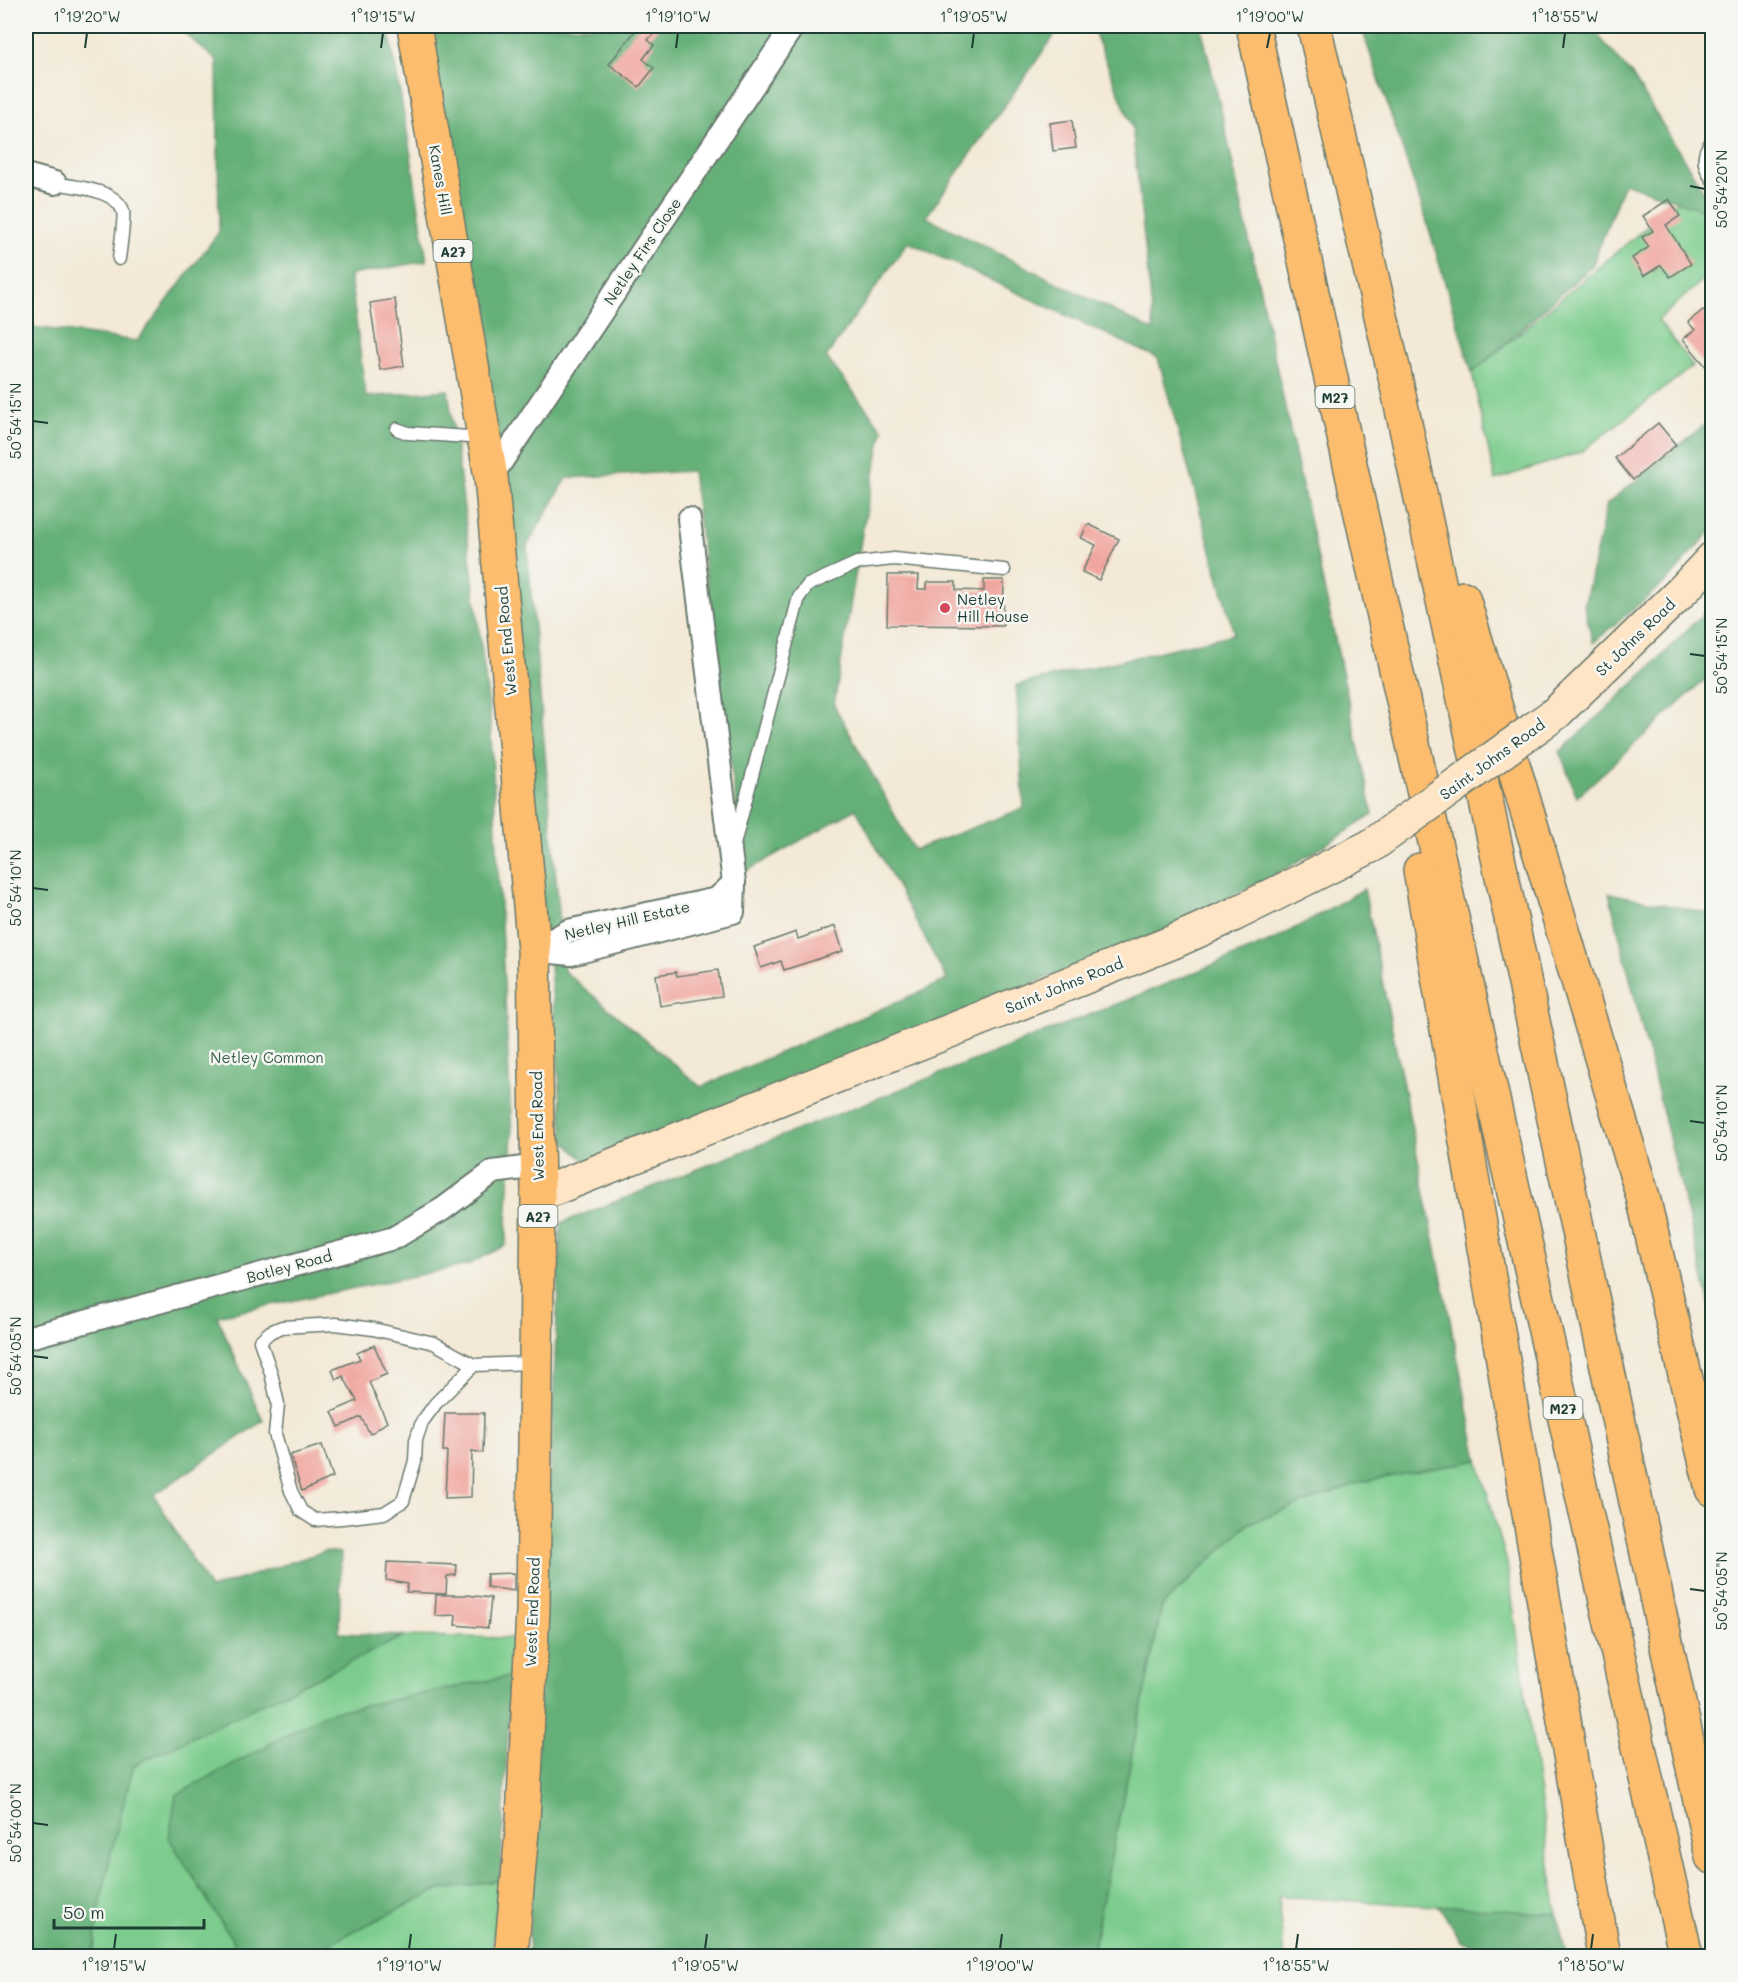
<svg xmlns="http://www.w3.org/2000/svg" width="1738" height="1982" font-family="Mali,sans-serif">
  <rect width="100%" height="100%" fill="#f6f6f2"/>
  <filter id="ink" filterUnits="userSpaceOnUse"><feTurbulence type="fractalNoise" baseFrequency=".0167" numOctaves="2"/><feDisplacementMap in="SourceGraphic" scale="12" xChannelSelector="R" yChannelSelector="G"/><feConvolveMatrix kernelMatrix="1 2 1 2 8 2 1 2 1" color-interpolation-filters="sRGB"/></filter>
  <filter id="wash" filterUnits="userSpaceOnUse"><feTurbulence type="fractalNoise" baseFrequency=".008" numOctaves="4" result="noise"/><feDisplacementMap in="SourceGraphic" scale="24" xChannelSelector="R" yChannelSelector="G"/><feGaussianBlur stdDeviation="1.35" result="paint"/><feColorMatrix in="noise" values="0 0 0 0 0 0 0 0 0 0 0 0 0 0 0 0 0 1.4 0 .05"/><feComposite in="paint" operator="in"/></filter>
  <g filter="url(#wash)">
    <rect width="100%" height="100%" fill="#f3e9d6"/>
    <g fill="#7ccc8d" stroke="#4e8460" stroke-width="1.5">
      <polygon points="1693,188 1712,209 1712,272 1658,320 1693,366 1581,452 1495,480 1472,373"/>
      <polygon points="1478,1460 1507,1563 1557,1914 1278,1896 1284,1956 1091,1956 1162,1606 1249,1523 1361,1482"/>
      <path d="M404,1636L512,1638L511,1676L327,1713L316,1950L435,1891L500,1880L491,1956H93C100,1890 116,1830 134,1765Z"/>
    </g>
    <g fill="#65b078" stroke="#427656" stroke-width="1.5" fill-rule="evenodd">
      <path d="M176,26H388L408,137L427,261L350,275L366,397L448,390L458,461L490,716L512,1132L506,1245L468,1265L217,1316L263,1421L154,1495L210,1589L325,1551L341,1553L339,1633L404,1636L134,1765C116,1830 100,1890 93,1956H26V326L137,341L219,232L217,61Z"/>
      <path d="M425,26H1061L926,217L1154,331L1132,126L1092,26H1201L1222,114L1373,815L1281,872L1147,938L586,1162L564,1141L550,966ZM908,242L1158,358L1234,634L1016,685L1024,808L914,850L834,705L863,528L883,430L826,357ZM692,471L745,872L856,809L947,980L701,1087L564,971L527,546L567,478Z"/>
      <polygon points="1361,26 1590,26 1632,75 1712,205 1712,213 1624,183 1592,266 1472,373 1426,219"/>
      <polygon points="1703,426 1712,434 1712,530 1668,580 1593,643 1584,606 1607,504"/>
      <polygon points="1712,604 1712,673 1577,797 1560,752 1652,666"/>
      <polygon points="1364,889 1478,1460 1361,1482 1249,1523 1162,1606 1091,1956 528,1956 561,1223 1127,1000 1276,939"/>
      <polygon points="1609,893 1712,914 1712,1313"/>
      <polygon points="511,1676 500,1880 435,1891 316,1950 237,1948 169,1838 176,1795 327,1713"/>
      <polygon points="1438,1905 1557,1914 1566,1956 1511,1956 1512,1954 1461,1941"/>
    </g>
    <g id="blocks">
      <g fill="#f0a59e">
        <polygon points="639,26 660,26 648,40 654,45 643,59 654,68 639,87 609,64"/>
        <polygon points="1072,120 1076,148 1053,151 1050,123"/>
        <polygon points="1669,199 1680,216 1666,225 1691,264 1670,277 1661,265 1644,276 1632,258 1649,247 1642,237 1653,231 1643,216"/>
        <polygon points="395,299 404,366 380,370 370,303"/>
        <polygon points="1703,310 1711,319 1712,317 1712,374 1683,339 1695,330 1688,322"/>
        <polygon points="1658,423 1676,445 1633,480 1615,458"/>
        <polygon points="1088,524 1119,539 1099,580 1082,572 1096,545 1081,538"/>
        <polygon points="888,575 919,575 918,589 927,589 927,582 956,582 956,590 984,591 984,580 1004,580 1003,626 887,625"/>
        <polygon points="835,926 843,951 784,970 781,961 761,968 754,947 796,932 798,939"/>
        <polygon points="718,970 722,996 660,1006 656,975 676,972 677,976"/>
        <polygon points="374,1345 387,1374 369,1382 387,1422 370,1434 361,1417 339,1427 332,1412 357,1401 343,1376 336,1380 332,1370 360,1359 357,1353"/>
        <polygon points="445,1413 484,1413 483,1453 472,1451 471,1497 445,1498 447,1451 443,1451"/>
        <polygon points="322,1445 333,1477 302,1491 290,1455"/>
        <polygon points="387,1562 457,1565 456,1575 447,1576 446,1594 406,1592 408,1584 386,1580"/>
        <polygon points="514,1573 514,1591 487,1587 487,1574"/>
        <polygon points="436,1595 467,1595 491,1598 488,1628 455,1625 456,1615 435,1616"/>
      </g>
    </g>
  </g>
  <g filter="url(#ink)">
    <use href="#blocks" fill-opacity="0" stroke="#69796d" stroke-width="1.5"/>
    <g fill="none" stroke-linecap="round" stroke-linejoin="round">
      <g stroke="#69796d" stroke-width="15">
        <g id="lane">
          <path d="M1712,141C1701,154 1703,166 1712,179"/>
          <path d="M55,183C74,187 116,189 123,211C125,219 120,249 119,259"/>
          <polyline points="397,429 408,433 484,438"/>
          <polyline points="734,844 799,597 808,585 857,563 894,559 1004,570"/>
          <polyline points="474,1365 436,1403 422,1422 416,1440 415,1461 403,1501 384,1513 342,1518 315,1520 301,1511 291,1491 275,1434 278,1404 271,1373 260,1341 270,1332 282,1327 336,1324 373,1329 434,1343 474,1365 535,1363"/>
        </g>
      </g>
      <g stroke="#69796d" stroke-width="26">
        <g id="street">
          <polyline points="26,175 55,183"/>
          <polyline points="491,477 793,26"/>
          <polyline points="534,950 571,954 733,912 734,883 689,519"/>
          <polyline points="534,950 568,931 717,899 734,883"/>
          <polyline points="26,1338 394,1238 443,1209 493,1172 538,1166"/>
        </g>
      </g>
      <g stroke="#69796d" stroke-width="36">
        <g id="secondary">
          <polyline points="1556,713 1682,591 1712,559"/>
          <polyline points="538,1195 1173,942 1235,914 1371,846"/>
        </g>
      </g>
      <g stroke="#69796d" stroke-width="36">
        <polyline id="primary" points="414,26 491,477 534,950 538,1195 533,1609 523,1820 511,1956"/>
      </g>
      <g stroke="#69796d" stroke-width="36">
        <g id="highway">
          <polyline points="1253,26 1357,496 1686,1956"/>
          <polyline points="1314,26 1394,372 1712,1857"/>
          <polyline points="1463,598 1643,1197 1712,1489"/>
          <polyline points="1420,870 1604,1956"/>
        </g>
      </g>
      <use href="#lane" stroke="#fff" stroke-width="12"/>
      <use href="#street" stroke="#fff" stroke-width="22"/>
      <use href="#secondary" stroke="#fee5c5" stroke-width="33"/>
      <use href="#primary" stroke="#fcbd6e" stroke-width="33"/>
      <use href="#highway" stroke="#fcbd6e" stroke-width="33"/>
      <g stroke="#69796d" stroke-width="36" stroke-linecap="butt">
        <polyline id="secondary-bridge" points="1371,846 1556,713"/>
      </g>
      <use href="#secondary-bridge" stroke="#fee5c5" stroke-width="33"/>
    </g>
  </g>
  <path fill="none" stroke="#1f3d34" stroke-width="2" d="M85,48L87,33M381,48L383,33M676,48L678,33M972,48L974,33M1267,48L1270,33M1563,48L1565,33M1690,186L1705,189M33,421L48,423M1690,654L1705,656M33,888L48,890M1690,1121L1705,1123M33,1356L48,1358M1690,1589L1705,1591M33,1823L48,1825M114,1949L116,1934M409,1949L411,1934M705,1949L707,1934M1000,1949L1002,1934M1296,1949L1298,1934M1591,1949L1593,1934"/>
  <circle fill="#d1495b" stroke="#f6f6f2" stroke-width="2" cx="945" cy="608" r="6"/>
  <g text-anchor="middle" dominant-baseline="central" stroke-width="5" stroke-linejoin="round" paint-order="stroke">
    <g fill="#f6f6f2" stroke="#60746d" stroke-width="1.5">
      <rect x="433.5" y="240" width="39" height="22" rx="4.5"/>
      <rect x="1315.5" y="386" width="39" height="22" rx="4.5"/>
      <rect x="518.5" y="1205" width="39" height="22" rx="4.5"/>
      <rect x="1543.5" y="1397" width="39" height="22" rx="4.5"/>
    </g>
    <g font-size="14" font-weight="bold" fill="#1f3d34">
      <text x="453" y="251">A27</text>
      <text x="1335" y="397">M27</text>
      <text x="538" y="1216">A27</text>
      <text x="1563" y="1408">M27</text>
    </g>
    <g font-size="15" fill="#1f3d34" stroke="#f6f6f2">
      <text transform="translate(441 180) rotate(80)">Kanes Hill</text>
      <text transform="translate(642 251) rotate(-56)">Netley Firs Close</text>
      <text transform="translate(1635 637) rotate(-44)">St Johns Road</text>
      <text transform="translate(506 641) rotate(-95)">West End Road</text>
      <text transform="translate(1492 759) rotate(-36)">Saint Johns Road</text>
      <text transform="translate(627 920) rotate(-13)">Netley Hill Estate</text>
      <text transform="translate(1064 985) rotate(-22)">Saint Johns Road</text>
      <text transform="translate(537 1126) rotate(-91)">West End Road</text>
      <text transform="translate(289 1266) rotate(-15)">Botley Road</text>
      <text transform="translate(532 1612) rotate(-88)">West End Road</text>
    </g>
    <g font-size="15" fill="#1f3d34" stroke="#f6f6f2" text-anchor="start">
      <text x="957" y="599">Netley<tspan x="957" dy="17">Hill House</tspan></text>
    </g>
    <g font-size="15" fill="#36614a" stroke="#f6f6f2">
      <text x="267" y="1057">Netley Common</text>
    </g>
  </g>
  <rect width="1738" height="1982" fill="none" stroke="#f6f6f2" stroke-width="66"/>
  <path d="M54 1919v9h150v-9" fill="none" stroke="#1f3d34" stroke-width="3"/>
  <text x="63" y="1919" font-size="18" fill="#1f3d34" stroke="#f6f6f2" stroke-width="4.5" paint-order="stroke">50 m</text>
  <rect x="33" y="33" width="1672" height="1916" fill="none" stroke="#1f3d34" stroke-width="2"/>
  <g font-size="15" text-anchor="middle" fill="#1f3d34">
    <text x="87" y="22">1°19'20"W</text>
    <text x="383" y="22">1°19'15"W</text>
    <text x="678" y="22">1°19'10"W</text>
    <text x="974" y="22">1°19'05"W</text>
    <text x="1270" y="22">1°19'00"W</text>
    <text x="1565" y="22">1°18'55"W</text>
    <text transform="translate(1722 189) rotate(-90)" y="5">50°54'20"N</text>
    <text transform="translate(16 421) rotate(-90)" y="5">50°54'15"N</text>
    <text transform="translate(1722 656) rotate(-90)" y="5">50°54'15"N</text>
    <text transform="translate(16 888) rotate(-90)" y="5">50°54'10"N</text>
    <text transform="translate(1722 1123) rotate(-90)" y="5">50°54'10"N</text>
    <text transform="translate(16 1356) rotate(-90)" y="5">50°54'05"N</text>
    <text transform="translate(1722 1591) rotate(-90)" y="5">50°54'05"N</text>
    <text transform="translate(16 1823) rotate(-90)" y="5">50°54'00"N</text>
    <text x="114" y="1971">1°19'15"W</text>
    <text x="409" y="1971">1°19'10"W</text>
    <text x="705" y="1971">1°19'05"W</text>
    <text x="1000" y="1971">1°19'00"W</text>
    <text x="1296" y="1971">1°18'55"W</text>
    <text x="1591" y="1971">1°18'50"W</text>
  </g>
</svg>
